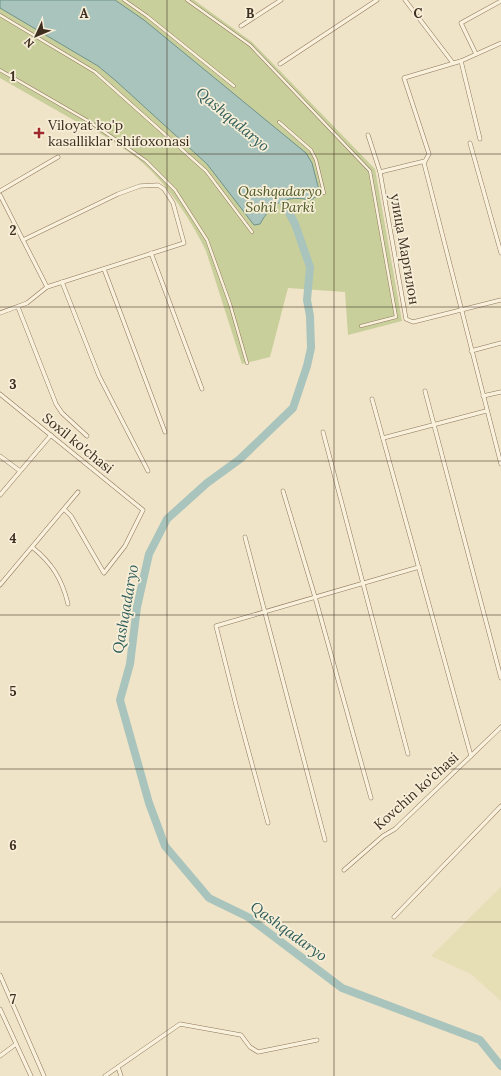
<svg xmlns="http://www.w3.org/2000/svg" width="501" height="1076" font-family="Lora,serif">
  <rect width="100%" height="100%" fill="#f0e4c8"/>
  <polygon fill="#e6deb5" points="501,887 501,1001 471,974 431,956"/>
  <path fill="#c9cf9b" d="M0,0H194L252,42L375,169L402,321L348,335L345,292L288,288L270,357L242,364L206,251C191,220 170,188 144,164C127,149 105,137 86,124L84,126L0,78Z"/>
  <path fill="#a9c4bc" stroke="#6f938a" d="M0,0H115L144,20L306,153L312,163L320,194L311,200C286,195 272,202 260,224L254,225L207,164L116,81L98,66L0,8Z"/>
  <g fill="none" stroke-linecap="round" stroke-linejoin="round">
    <polyline stroke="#a9c4bc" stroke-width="8" points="278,192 295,224 310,267 307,300 310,316 311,348 307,366 293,408 240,459 207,483 167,519 149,554 137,607 130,664 120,700 149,803 165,846 209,898 248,917 342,988 480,1040 501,1066"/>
    <g stroke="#8d765c" stroke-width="3.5">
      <g id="pedestrian">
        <polyline points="124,0 147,16 234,86"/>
        <polyline points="187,0 250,45 370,171 396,317 361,326"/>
        <polyline points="0,15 95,72 206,171 252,232"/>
        <polyline points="0,70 90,122 119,142 146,161 175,190 207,240 230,304 247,363"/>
        <polyline points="279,122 311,150 316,160 324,193"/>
      </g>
    </g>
    <g stroke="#8d765c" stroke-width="4.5">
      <g id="minor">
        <polyline points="405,0 453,63"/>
        <polyline points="241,26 281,0"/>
        <polyline points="501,43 461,61 404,78 429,154 424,163 501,464"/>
        <polyline points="476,54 461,23 501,1"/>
        <polyline points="461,61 480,139"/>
        <polyline points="280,64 377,0"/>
        <polyline points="368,135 380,172 406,319 413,322 501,300"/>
        <polyline points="470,143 501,253"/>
        <polyline points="380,172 425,161"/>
        <polyline points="0,191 58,157"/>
        <polyline points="0,195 47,287"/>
        <polyline points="151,253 202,389"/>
        <polyline points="104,269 165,432"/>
        <polyline points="62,282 99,376 148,471"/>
        <polyline points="18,307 56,404 62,413 87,436"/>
        <polyline points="0,313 27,303 47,287 184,243 173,203 164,189 158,185 140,186 118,194 23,240"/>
        <polyline points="471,351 501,343"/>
        <polyline points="425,391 501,678"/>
        <polyline points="0,394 143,510 125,546 104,573 71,516 64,509"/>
        <polyline points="483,396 501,392"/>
        <polyline points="372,399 471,756"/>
        <polyline points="323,432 408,754"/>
        <polyline points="383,438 486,411"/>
        <polyline points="0,456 20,471"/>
        <polyline points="283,491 315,597 371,798"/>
        <polyline points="0,495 51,435"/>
        <polyline points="245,537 325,840"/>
        <path d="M32,547C52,563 62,579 68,604"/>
        <polyline points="0,585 78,492"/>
        <polyline points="268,823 237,709 216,626 419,567"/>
        <polyline points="344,870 383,836 395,829 501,727"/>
        <polyline points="394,917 501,806"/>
        <polyline points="0,975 44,1076"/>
        <polyline points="0,1009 31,1076"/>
        <polyline points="0,1056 16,1044"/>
        <polyline points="118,1067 121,1076"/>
        <polyline points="105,1076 180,1024 241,1035 250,1047 258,1052 317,1040"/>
      </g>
    </g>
    <use href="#pedestrian" stroke="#faf1dc" stroke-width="2.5"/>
    <use href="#minor" stroke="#faf1dc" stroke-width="3.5"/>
  </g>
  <path fill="none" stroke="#3d2e20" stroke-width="1" stroke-opacity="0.55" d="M167,0V1076M334,0V1076M0,154H501M0,307H501M0,461H501M0,615H501M0,769H501M0,922H501"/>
  <path fill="#9e2a2b" stroke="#f7eed8" stroke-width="1.5" d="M37 127h4v4h4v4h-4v4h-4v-4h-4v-4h4z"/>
  <g text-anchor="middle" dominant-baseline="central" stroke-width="3.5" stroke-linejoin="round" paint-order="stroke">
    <g font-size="14" fill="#3d2e20" stroke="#f7eed8" text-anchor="start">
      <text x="48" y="125">Viloyat ko'p<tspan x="48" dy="16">kasalliklar shifoxonasi</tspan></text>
    </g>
    <g font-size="14" font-style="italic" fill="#4d5a26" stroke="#f7eed8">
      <text x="280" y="191">Qashqadaryo<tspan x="280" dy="16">Sohil Parki</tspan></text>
    </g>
    <g font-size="14" fill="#3d2e20" stroke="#f7eed8">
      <text transform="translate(405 249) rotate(80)">улица Маргилон</text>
      <text transform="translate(78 443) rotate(39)">Soxil ko'chasi</text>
      <text transform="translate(416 791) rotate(-42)">Kovchin ko'chasi</text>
    </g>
    <g font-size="15" font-style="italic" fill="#2f5d5a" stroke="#f7eed8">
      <text transform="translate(233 119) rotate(40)">Qashqadaryo</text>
      <text transform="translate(125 609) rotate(-80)">Qashqadaryo</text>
      <text transform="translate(289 931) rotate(36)">Qashqadaryo</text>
    </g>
  </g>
  <g font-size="13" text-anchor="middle" font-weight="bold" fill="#3d2e20" stroke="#f7eed8" stroke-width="3.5" stroke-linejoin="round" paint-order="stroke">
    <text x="84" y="18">A</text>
    <text x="250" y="18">B</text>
    <text x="418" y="18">C</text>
    <text x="13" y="81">1</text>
    <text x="13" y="235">2</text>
    <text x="13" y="389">3</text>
    <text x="13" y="543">4</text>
    <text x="13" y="696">5</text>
    <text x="13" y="850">6</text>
    <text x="13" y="1004">7</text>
  </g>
  <g transform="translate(36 36) rotate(226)" stroke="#f7eed8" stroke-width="3" paint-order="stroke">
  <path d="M0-3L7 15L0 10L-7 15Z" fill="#3d2e20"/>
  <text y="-6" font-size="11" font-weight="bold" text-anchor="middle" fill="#3d2e20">N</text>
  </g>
</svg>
